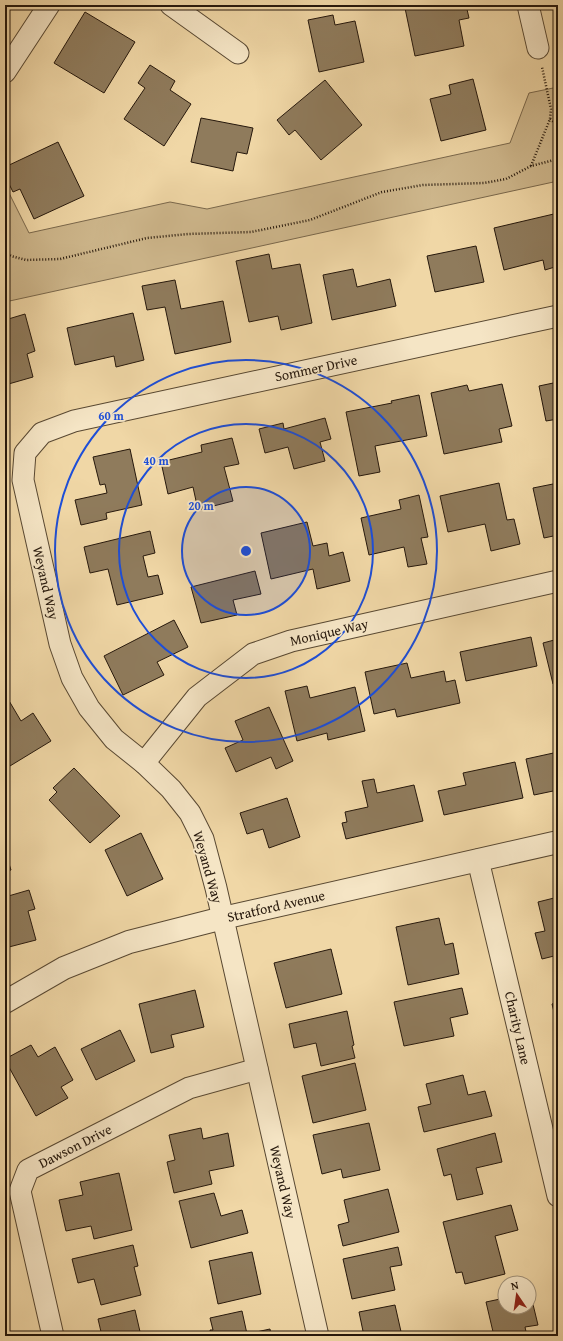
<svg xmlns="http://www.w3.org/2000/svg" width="563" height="1341" font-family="'Gentium Book Plus',serif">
  <rect width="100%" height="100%" fill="#f0d7a6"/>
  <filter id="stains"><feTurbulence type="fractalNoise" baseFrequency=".005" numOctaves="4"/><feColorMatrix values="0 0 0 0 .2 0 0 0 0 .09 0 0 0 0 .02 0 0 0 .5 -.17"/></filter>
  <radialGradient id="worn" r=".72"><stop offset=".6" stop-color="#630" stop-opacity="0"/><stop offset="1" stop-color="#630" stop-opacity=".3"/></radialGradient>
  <polygon fill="#ceb78c" stroke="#7a684c" points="558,87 558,181 5,302 5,185 29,233 170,202 207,209 510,143 529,93"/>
  <g fill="#8f7b5c" stroke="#26180c">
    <polygon points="418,5 466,5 469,18 459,20 464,46 415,56 405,8"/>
    <polygon points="85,12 135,42 104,93 54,63"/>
    <polygon points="333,15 335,25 355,21 364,62 319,72 308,20"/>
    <polygon points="150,65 175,81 170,90 191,104 164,146 124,119 145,88 138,83"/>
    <polygon points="473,79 486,130 441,141 430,99 451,94 449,85"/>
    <polygon points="325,80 362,125 321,160 295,130 289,135 277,120"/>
    <polygon points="201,118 253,128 247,154 237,152 233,171 191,162"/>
    <polygon points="58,142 84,196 34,219 20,189 13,192 5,176 5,167"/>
    <polygon points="558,213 558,266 545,270 543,260 504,270 494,228"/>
    <polygon points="476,246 484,282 435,292 427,256"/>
    <polygon points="269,254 272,269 300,264 312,323 281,330 278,316 249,322 236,261"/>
    <polygon points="353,269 357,287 390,279 396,306 332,320 323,275"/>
    <polygon points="175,280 181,309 223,301 231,342 175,354 165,307 147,310 142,286"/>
    <polygon points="133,313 144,360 116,367 114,356 75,365 67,328"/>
    <polygon points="25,314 35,351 27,354 33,377 5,385 5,320"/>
    <polygon points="558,382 558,419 546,421 539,386"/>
    <polygon points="502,384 512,426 499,429 502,442 444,454 431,393 467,385 469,391"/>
    <polygon points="419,395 427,436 375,446 380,472 359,476 346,412 392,403 391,401"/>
    <polygon points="325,418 331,439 320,442 325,461 294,469 288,447 265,453 259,429 283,423 284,429"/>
    <polygon points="232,438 239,464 224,467 233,501 198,510 193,487 168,494 161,462 202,452 201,445"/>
    <polygon points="130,449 142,505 106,513 107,519 81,525 75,500 107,493 105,484 100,485 93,457"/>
    <polygon points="499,483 507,520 514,519 520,544 491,551 485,524 448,532 440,496"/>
    <polygon points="558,483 558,535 544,538 533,488"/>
    <polygon points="419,495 428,537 421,538 427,564 408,567 404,547 369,555 361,518 401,509 399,500"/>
    <polygon points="307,522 313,546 327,543 329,556 343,552 350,581 317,589 313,569 271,579 261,533"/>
    <polygon points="150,531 155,553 143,556 148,577 158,575 163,594 117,605 108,569 90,573 84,547"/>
    <polygon points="255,571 261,594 233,600 237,615 201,623 191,587"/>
    <polygon points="5,616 9,636 5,637"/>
    <polygon points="174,620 188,647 157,662 164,675 123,695 104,656"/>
    <polygon points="531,637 537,666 466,681 460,652"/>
    <polygon points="558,639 558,683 553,684 543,643"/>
    <polygon points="407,663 411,678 444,671 446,682 455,680 460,703 397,717 395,709 374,714 365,672"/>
    <polygon points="307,686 310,698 355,687 365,731 328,740 327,733 297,741 285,691"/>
    <polygon points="5,694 21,721 33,713 51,741 5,769"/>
    <polygon points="269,707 293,761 276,769 271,757 236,772 225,748 243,740 235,721"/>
    <polygon points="558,752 558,790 534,795 526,759"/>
    <polygon points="515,762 523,798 444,815 438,791 466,785 463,773"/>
    <polygon points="74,768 120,816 90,843 49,800 57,792 53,788"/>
    <polygon points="374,779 377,793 414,785 423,821 346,839 342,823 347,822 345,812 368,807 362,781"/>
    <polygon points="287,798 300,837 269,848 263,829 247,834 240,813"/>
    <polygon points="141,833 163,879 127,896 105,850"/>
    <polygon points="5,851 11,870 5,872"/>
    <polygon points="29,890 35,909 28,911 36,940 5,948 5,897"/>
    <polygon points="558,897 558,955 542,959 535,933 545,931 538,902"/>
    <polygon points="439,918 445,945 453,943 459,974 408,985 396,927"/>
    <polygon points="331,949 342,994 286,1008 274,963"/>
    <polygon points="558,963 558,980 554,964"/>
    <polygon points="462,988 468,1014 450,1018 454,1036 404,1046 394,1002"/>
    <polygon points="195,990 204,1027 171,1035 174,1047 151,1053 139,1004"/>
    <polygon points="558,1002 558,1028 552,1004"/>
    <polygon points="347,1011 354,1045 352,1046 355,1058 321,1066 316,1043 294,1048 289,1024"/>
    <polygon points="120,1030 135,1061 96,1080 81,1049"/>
    <polygon points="31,1045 38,1057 55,1047 73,1080 61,1087 68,1098 36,1116 5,1060 5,1059"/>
    <polygon points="355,1063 366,1110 313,1123 302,1076"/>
    <polygon points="463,1075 468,1095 485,1091 492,1116 424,1132 418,1107 431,1104 426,1084"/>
    <polygon points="369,1123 380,1170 343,1178 341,1169 322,1174 313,1135"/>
    <polygon points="201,1128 203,1139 228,1133 234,1166 209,1171 212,1184 174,1193 167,1162 175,1160 169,1135"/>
    <polygon points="495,1133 502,1162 476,1168 483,1194 457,1200 451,1174 444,1176 437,1149"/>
    <polygon points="119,1173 132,1230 94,1239 91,1226 66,1231 59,1200 83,1195 80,1182"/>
    <polygon points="388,1189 399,1232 343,1246 338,1225 349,1222 344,1200"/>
    <polygon points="214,1193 221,1216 242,1210 248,1233 191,1248 179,1201"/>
    <polygon points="511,1205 518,1230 495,1236 505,1274 465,1284 462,1272 456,1273 443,1222"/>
    <polygon points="133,1245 138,1266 134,1267 141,1295 101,1305 94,1279 78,1283 72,1259"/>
    <polygon points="398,1247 402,1265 390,1267 395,1290 352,1299 343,1259"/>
    <polygon points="252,1252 261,1294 218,1304 209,1261"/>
    <polygon points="529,1292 530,1292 538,1325 525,1327 527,1336 494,1336 486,1302 505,1298 505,1307 529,1307"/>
    <polygon points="395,1305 402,1336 364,1336 359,1312"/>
    <polygon points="135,1310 141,1336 102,1336 98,1319"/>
    <polygon points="242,1311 247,1334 270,1329 271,1336 211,1336 210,1330 213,1330 210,1318"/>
  </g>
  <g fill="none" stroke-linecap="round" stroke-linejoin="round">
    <g stroke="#584832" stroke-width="23">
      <g id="minor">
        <polyline points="171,5 238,53"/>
        <polyline points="528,5 538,48"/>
        <polyline points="5,72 49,5"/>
        <polyline points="144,763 197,697 253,654 291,641 558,581"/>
        <polyline points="478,860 558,1196"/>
        <polyline points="53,1336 20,1191 28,1170 189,1088 257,1069"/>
        <polyline points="318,1336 216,888 203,839 190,813 171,789 144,763 114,739 89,708 72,678 60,644 23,480 25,453 42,433 74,421 558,316"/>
      </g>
    </g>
    <g stroke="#584832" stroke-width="24">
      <polyline id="tertiary" points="5,1002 64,968 129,942 223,918 558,842"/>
    </g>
    <g stroke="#26180c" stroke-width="2.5" stroke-dasharray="1 2" stroke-linecap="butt">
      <polyline points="550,119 558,126"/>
      <polyline points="531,166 550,119 551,109 542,67"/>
      <polyline points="5,252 11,256 26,260 60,259 147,238 188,234 251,232 310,220 382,192 423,185 484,183 506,179 531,166 558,159"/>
    </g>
    <use href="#minor" stroke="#f5e5c5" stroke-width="21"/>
    <use href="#tertiary" stroke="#f5e5c5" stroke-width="22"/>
  </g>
  <circle cx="246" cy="551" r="64" fill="#1d4ed8" fill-opacity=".12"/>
  <g fill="none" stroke="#1d4ed8" stroke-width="2">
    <circle cx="246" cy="551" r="64"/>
    <circle cx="246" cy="551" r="127"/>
    <circle cx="246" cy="551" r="191"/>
  </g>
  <g text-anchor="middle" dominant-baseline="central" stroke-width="3.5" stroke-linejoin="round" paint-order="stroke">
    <g font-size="14" fill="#26180c" stroke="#f5e5c5">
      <text transform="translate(316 368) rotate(-12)">Sommer Drive</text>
      <text transform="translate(46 583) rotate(77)">Weyand Way</text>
      <text transform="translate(329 632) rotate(-13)">Monique Way</text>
      <text transform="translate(208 867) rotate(74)">Weyand Way</text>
      <text transform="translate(276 906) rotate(-13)">Stratford Avenue</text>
      <text transform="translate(518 1028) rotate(77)">Charity Lane</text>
      <text transform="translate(75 1146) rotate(-27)">Dawson Drive</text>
      <text transform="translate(283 1182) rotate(77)">Weyand Way</text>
    </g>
  </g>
  <circle cx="246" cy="551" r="6" fill="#1d4ed8" stroke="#f5e5c5" stroke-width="2"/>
  <g font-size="12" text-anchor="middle" font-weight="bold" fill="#1d4ed8" stroke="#f5e5c5" stroke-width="3.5" stroke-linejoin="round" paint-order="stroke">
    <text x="111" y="420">60 m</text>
    <text x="156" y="465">40 m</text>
    <text x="201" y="510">20 m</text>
  </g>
  <rect width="563" height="1341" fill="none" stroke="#f0d7a6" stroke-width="20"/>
  <rect x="6" y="6" width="551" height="1329" fill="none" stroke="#26180c" stroke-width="2"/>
  <rect x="10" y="10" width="543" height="1321" fill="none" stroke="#26180c"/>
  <g transform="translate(517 1295) rotate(347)"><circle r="19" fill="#f5e5c5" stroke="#a2937b"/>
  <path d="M0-3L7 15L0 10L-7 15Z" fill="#8f2418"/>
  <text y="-6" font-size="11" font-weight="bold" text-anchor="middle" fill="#26180c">N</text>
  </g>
  <rect width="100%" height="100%" filter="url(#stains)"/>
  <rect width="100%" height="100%" fill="url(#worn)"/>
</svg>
